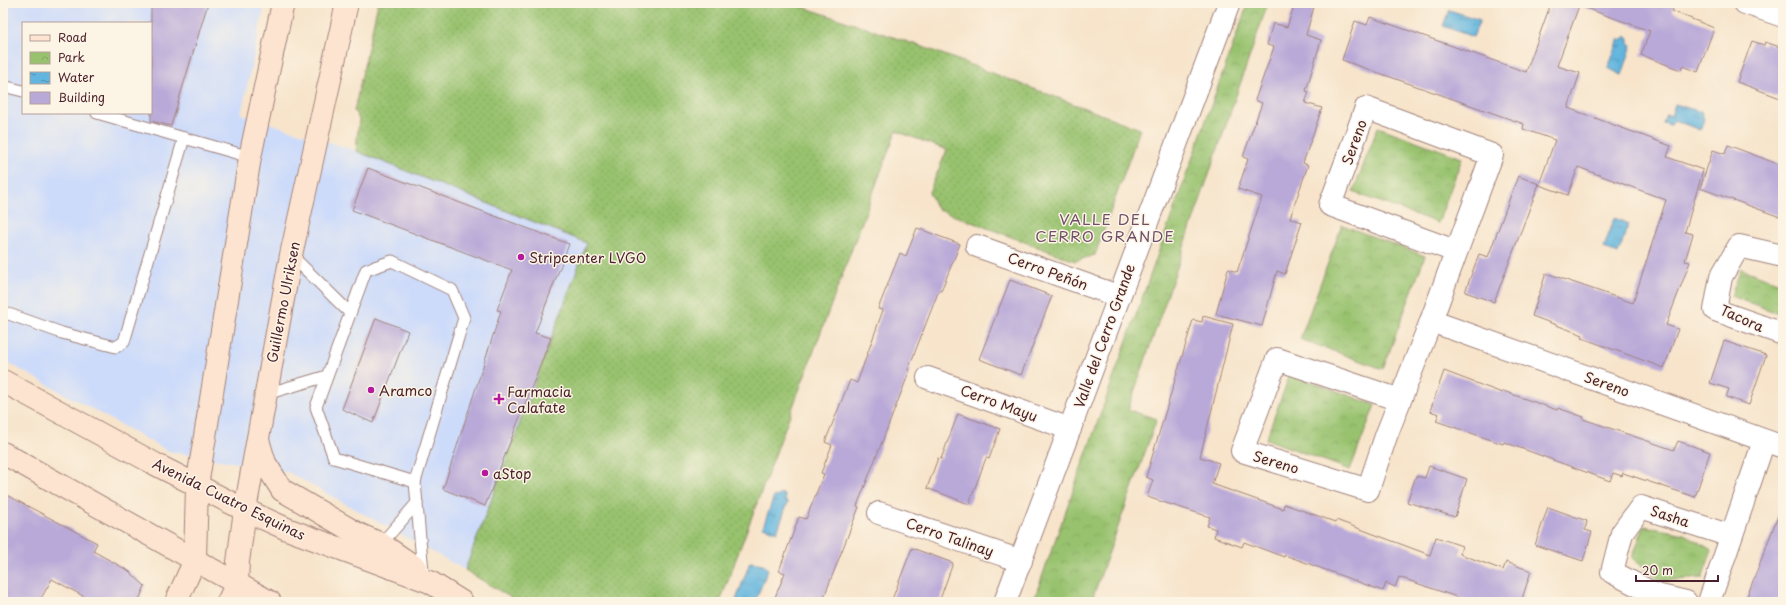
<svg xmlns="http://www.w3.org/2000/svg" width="1786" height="605" font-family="'Playpen Sans',sans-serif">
  <defs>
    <pattern id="grass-dots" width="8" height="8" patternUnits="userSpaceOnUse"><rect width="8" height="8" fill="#98c26e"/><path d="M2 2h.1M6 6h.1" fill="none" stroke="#84a65f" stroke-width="1.8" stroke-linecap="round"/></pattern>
    <pattern id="park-crowns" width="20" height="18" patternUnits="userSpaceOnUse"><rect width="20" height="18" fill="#98c26e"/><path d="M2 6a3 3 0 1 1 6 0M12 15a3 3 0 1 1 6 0" fill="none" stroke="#84a65f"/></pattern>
    <pattern id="water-ripples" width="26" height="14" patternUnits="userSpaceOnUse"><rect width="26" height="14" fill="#62b5de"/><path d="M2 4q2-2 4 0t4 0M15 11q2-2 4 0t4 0" fill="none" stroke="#5393b4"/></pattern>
  </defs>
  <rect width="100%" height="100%" fill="#fcf5e5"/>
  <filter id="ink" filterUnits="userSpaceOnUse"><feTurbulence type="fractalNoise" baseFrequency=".025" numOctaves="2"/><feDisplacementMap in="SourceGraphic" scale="8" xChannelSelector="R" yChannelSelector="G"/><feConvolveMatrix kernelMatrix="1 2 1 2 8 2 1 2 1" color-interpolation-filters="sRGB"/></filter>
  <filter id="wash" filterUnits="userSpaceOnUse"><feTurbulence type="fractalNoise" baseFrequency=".012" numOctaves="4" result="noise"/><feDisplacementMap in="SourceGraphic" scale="16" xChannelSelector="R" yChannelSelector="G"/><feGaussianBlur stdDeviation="0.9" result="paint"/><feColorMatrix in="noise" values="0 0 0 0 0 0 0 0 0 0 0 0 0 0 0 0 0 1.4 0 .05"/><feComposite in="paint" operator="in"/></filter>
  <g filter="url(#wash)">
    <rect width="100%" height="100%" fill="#f7e4cb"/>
    <path fill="#cddbfa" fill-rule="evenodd" d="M3,3H265L241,114L356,151L587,243L465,570L288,472L168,451L3,360ZM23,23H151V113H23Z"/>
    <polygon fill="url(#grass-dots)" stroke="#71704c" points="378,3 791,3 926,48 1140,129 1095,255 1075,261 937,209 929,192 947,150 896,131 720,602 518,602 465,570 587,243 356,151 359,119 354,111"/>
    <g fill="url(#park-crowns)" stroke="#71704c">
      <polygon points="1248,3 1268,3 1128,410 1157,419 1091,602 1033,602"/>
      <polygon points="1378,127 1462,158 1438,223 1353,192"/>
      <polygon points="1342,225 1425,256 1383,369 1300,339"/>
      <polygon points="1741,269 1783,284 1783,315 1731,296"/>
      <polygon points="1290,374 1375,405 1350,470 1266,439"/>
      <polygon points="1644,526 1684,534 1712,550 1702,578 1660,581 1632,558"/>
    </g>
    <g fill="url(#water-ripples)" stroke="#566a84">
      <polygon points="1449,10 1480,20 1473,37 1443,26"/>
      <polygon points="1627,36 1629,38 1629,43 1632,45 1622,75 1608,68 1619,39 1621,40"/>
      <polygon points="1675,104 1701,112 1704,119 1700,130 1674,120 1670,125 1663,123 1666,114 1671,116"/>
      <polygon points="1614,218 1629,224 1618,254 1604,248"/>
      <polygon points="781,493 785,496 785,501 788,502 777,532 763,527 774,496 777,497"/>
      <polygon points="750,562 763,564 768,569 755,602 741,602 736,600"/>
    </g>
    <g id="blocks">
      <g fill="#b9a9d8">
        <polygon points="151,3 208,3 171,126 151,121"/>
        <polygon points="1295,3 1315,3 1306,35 1321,40 1306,91 1309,92 1305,103 1322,108 1303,163 1308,165 1290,218 1302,222 1285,274 1277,271 1262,326 1216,314 1228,269 1237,272 1262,197 1238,189 1248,159 1243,157 1262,103 1255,100 1274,47 1267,45 1273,23 1287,27"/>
        <polygon points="1551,3 1580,3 1557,66 1580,73 1568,108 1671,146 1667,157 1703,170 1685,232 1693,234 1685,261 1690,262 1666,325 1678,329 1664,368 1582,338 1583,335 1532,316 1546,273 1633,303 1666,200 1578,167 1568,195 1539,185 1555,140 1523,129 1524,124 1342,60 1355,21 1367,25 1370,17 1526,72"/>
        <polygon points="1580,3 1676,3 1672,11 1714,28 1698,72 1682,66 1681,70 1641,55 1650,31 1580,6"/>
        <polygon points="1752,41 1764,45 1765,42 1783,48 1783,99 1737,82"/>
        <polygon points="1728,145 1783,166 1783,218 1700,188 1713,150 1725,154"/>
        <polygon points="368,168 569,244 535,333 551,338 485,506 443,489 501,311 497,310 512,270 352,210"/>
        <polygon points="1518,176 1539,184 1494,302 1465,292 1479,254 1488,257"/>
        <polygon points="917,228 960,244 941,291 939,290 908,370 910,370 857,506 859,507 822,602 773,602 785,573 779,571 799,517 806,519 824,474 821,473 832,445 825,442 850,380 857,383 883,310 878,309 900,253 906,256"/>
        <polygon points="1010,280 1052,296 1021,375 979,359"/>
        <polygon points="1203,316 1233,324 1200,457 1219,463 1212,484 1283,509 1284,504 1335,522 1336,520 1430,555 1436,537 1462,546 1460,554 1503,570 1506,562 1531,571 1521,602 1471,602 1399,577 1395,587 1386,583 1383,591 1285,555 1284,557 1244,542 1242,547 1214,537 1216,529 1207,526 1210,517 1147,497 1153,480 1146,477 1193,320 1202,322"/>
        <polygon points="376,318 408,331 373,423 342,409"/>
        <polygon points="1724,341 1766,355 1749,405 1726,397 1729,389 1710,383"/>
        <polygon points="1444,371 1502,393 1503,391 1557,410 1558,408 1584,417 1583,419 1674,450 1678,441 1710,452 1695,497 1623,473 1622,476 1613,473 1610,481 1504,442 1503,444 1436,421 1439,414 1430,411"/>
        <polygon points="958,414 1000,429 989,459 986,458 969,504 927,488 938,458 941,459"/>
        <polygon points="1429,466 1467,479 1455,517 1407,502 1416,476 1425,478"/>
        <polygon points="3,493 97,543 93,551 129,571 145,586 138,602 94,602 52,579 39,602 3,602"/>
        <polygon points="1548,507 1587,521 1585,530 1592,532 1583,561 1535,545"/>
        <polygon points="1781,508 1783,509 1783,602 1745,602"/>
        <polygon points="912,548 953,563 939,602 891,602"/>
      </g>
    </g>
  </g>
  <g filter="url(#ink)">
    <use href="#blocks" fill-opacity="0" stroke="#a0827b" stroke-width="1"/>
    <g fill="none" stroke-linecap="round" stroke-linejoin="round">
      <g stroke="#a0827b" stroke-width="13">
        <g id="lane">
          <polyline points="3,86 23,91"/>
          <polyline points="97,113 250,157"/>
          <polyline points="291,255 350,313"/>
          <polygon points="392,261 452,290 464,318 415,482 334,458 316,407 366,270"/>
          <polyline points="3,312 62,333 116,347 124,342 184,138"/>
          <polyline points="266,394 327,376"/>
          <polyline points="415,482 423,572"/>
          <polyline points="381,544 417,503"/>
        </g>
      </g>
      <g stroke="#a0827b" stroke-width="24">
        <g id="street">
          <polyline points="1745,3 1783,16"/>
          <polyline points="977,246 1118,296"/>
          <polyline points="1455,251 1330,205 1366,108 1492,155 1431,321 1783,447"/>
          <polyline points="1783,256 1739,246 1721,277 1715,310 1783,334"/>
          <polyline points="928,378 1070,429"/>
          <polyline points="1400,400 1277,359 1242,451 1368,490 1386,436 1431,321"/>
          <polyline points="879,513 1021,561"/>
          <polyline points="1005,602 1229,3"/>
          <polyline points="1686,602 1656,595 1612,572 1622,533 1641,507 1731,536"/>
          <polyline points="1709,602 1764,441"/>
        </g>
      </g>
      <g stroke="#a0827b" stroke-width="24">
        <g id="secondary">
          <polyline points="3,381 155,464 245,510 287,529 430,582 462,602"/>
          <polyline points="258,440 265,463 282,490 356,533 381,544 415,567"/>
          <polyline points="3,453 270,602"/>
          <polyline points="176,602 195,560 197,486 250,157 283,3"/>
          <polyline points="228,602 237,583 238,562 245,510 291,255 347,3"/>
        </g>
      </g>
      <use href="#lane" stroke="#fff" stroke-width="11"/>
      <use href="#street" stroke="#fff" stroke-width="22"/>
      <use href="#secondary" stroke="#fde4d0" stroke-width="22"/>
    </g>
  </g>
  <g fill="#b5179e" stroke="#fcf5e5" stroke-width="1.5">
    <circle cx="521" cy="257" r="4"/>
    <circle cx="371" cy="390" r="4"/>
    <path d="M497 393h4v4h4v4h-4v4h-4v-4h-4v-4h4z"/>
    <circle cx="485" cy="473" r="4"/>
  </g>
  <g text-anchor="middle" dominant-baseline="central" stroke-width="3" stroke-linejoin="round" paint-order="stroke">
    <g font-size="14" fill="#4a1f2b" stroke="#fcf5e5">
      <text transform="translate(1354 142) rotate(-70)">Sereno</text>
      <text transform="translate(1048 271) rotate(20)">Cerro Peñón</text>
      <text transform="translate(283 302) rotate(-79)">Guillermo Ulriksen</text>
      <text transform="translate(1742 318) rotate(24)">Tacora</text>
      <text transform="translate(1104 336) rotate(-70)">Valle del Cerro Grande</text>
      <text transform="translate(1607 384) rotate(20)">Sereno</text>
      <text transform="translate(999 403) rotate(20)">Cerro Mayu</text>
      <text transform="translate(1276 462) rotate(17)">Sereno</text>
      <text transform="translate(229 499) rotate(26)">Avenida Cuatro Esquinas</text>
      <text transform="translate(1670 516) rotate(18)">Sasha</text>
      <text transform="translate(950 537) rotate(19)">Cerro Talinay</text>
    </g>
    <g font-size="14" fill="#4a1f2b" stroke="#fcf5e5" text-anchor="start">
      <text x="529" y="257">Stripcenter LVGO</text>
      <text x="379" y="390">Aramco</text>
      <text x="507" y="391">Farmacia<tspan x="507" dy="16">Calafate</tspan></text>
      <text x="493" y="473">aStop</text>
    </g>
    <g font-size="15" letter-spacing="1" fill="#714f68" stroke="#fcf5e5">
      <text x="1105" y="218">VALLE DEL<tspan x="1105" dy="17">CERRO GRANDE</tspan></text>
    </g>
  </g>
  <rect width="1786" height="605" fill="none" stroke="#fcf5e5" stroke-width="16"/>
  <rect x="22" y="22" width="130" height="92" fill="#fcf5e5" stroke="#b59f9b"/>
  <rect x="30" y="35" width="20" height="6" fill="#fde4d0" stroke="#b59f9b"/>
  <text x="58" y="42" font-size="12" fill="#4a1f2b">Road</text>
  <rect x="30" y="52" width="20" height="12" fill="url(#park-crowns)" stroke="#b59f9b"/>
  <text x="58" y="62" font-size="12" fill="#4a1f2b">Park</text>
  <rect x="30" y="72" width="20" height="12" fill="url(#water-ripples)" stroke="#b59f9b"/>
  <text x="58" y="82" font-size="12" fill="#4a1f2b">Water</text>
  <rect x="30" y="92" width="20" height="12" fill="#b9a9d8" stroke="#b59f9b"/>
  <text x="58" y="102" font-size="12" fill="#4a1f2b">Building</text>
  <path d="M1636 575v6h82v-6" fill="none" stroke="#4a1f2b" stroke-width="2"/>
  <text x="1642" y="575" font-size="12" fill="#4a1f2b" stroke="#fcf5e5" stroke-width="3" paint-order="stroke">20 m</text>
</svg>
